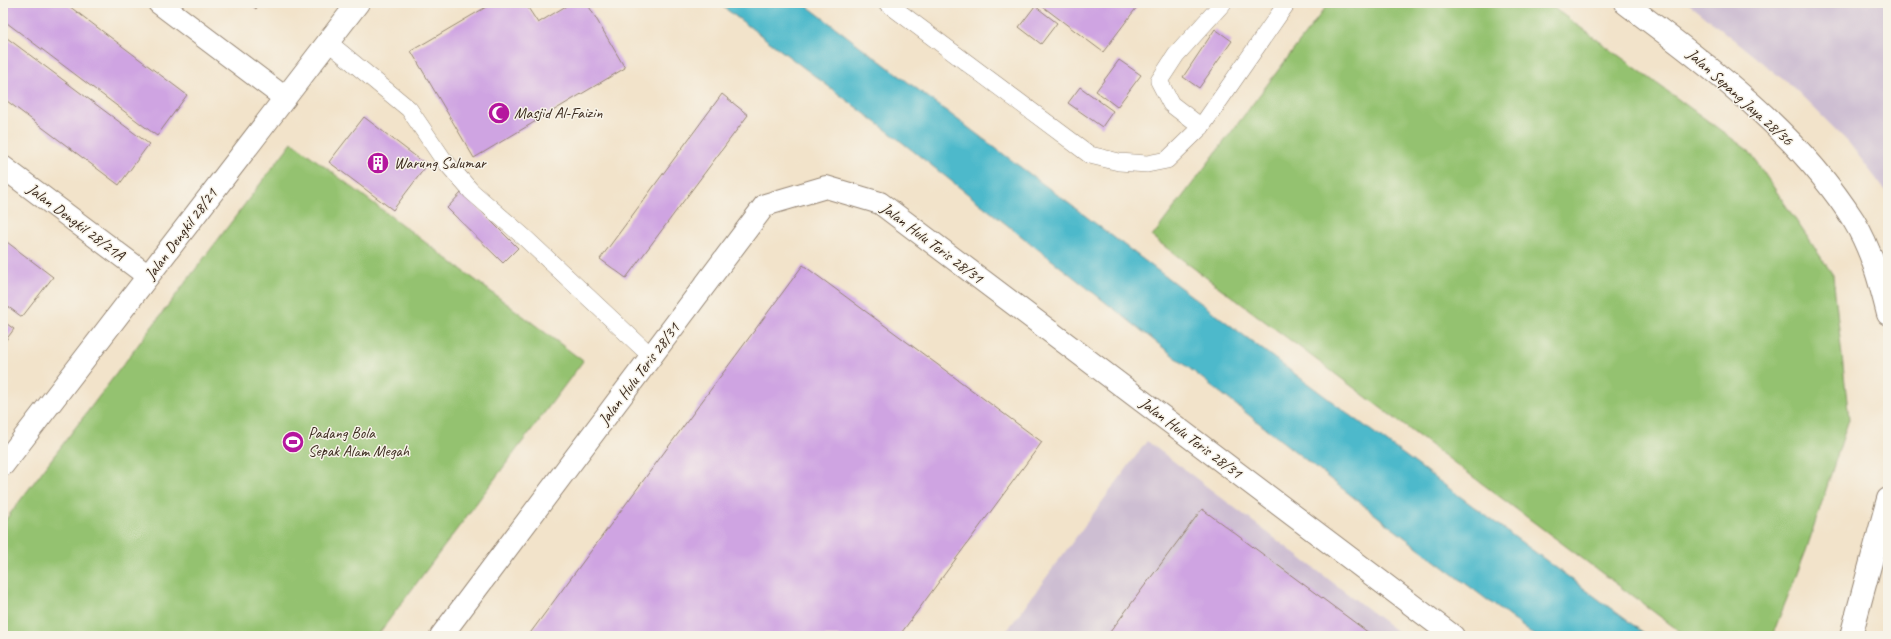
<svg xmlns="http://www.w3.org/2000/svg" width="1891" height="639" font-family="Caveat,sans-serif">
  <rect width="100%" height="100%" fill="#f7f3e8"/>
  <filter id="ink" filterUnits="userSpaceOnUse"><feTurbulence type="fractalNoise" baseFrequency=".025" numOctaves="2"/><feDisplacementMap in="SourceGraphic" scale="8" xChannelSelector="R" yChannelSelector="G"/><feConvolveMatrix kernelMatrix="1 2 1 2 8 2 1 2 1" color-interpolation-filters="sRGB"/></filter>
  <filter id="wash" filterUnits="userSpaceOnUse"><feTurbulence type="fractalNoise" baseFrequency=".012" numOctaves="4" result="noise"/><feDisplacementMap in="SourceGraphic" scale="16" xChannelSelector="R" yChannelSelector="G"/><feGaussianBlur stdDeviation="0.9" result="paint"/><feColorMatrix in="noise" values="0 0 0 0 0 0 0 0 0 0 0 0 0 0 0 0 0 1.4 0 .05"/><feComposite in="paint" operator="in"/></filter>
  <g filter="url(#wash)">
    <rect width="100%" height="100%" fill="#f2e3ca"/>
    <g fill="#cdbed2">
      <polygon points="1688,3 1888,3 1888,198 1884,189 1849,143 1795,89"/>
      <polygon points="1147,441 1403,636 1003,636"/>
      <polygon points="1888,598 1888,627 1884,612"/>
    </g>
    <g fill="#94c270" stroke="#687647">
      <polygon points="1329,3 1547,3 1749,151 1833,275 1849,419 1806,551 1772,636 1686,636 1152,237"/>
      <polygon points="292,142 583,361 377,636 3,636 3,523"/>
    </g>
    <polygon fill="#4eb9cb" stroke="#447274" points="718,3 803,3 1299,377 1648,636 1535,636 1395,530 889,132"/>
    <g id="blocks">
      <g fill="#cfa4e2">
        <polygon points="3,3 65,3 187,95 157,136 3,20"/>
        <polygon points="249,3 260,3 256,9"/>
        <polygon points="493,3 525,3 538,23 571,3 587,3 625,68 474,158 411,51"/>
        <polygon points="1038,3 1140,3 1103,52"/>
        <polygon points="1035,6 1057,23 1041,44 1019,27"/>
        <polygon points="1215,29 1232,41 1199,88 1183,77"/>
        <polygon points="3,35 149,144 119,185 3,98"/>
        <polygon points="1119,60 1141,75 1117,107 1096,91"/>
        <polygon points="1080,87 1113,111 1102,127 1068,103"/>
        <polygon points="722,94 748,115 626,278 600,259"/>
        <polygon points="364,117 427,165 393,210 329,162"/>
        <polygon points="462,192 518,248 503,263 447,208"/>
        <polygon points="3,239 53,277 22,317 3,303"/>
        <polygon points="803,265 1042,442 899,636 528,636"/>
        <polygon points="3,321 14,329 3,344"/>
        <polygon points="1202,509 1373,636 1107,636"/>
      </g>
    </g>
  </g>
  <g filter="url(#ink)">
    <use href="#blocks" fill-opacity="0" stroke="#968674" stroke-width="1"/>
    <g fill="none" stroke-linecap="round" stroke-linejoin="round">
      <g stroke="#968674" stroke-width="18">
        <g id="lane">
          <polyline points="887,3 1090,155 1119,162 1147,164 1167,160 1201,127 1287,3"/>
          <polyline points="328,42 409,109 443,159 471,191 524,237 651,356"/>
          <polyline points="1201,127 1171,104 1159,81 1176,55 1223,3"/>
        </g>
      </g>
      <g stroke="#968674" stroke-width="24">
        <g id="street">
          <polyline points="159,3 285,98"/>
          <path d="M1625,3C1709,66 1797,131 1854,221C1871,249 1880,282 1888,314"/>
          <polyline points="3,167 148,276"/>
          <polyline points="3,465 358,3"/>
          <polyline points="441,636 765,205 826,187 880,203 1453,636"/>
          <polyline points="1851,636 1888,499"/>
        </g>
      </g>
      <use href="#lane" stroke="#fff" stroke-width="17"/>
      <use href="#street" stroke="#fff" stroke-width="22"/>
    </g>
  </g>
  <defs>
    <g id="mosque-disc" transform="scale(1.15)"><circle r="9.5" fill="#b5179e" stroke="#f7f3e8"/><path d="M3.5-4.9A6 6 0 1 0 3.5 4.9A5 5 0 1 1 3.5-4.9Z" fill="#fff"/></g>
    <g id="building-disc" transform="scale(1.15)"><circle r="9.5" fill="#b5179e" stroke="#f7f3e8"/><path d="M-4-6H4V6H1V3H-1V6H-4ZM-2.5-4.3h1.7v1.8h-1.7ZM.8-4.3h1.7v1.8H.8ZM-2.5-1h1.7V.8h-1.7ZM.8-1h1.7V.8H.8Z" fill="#fff"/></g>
    <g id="stadium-disc" transform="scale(1.15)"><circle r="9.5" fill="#b5179e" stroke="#f7f3e8"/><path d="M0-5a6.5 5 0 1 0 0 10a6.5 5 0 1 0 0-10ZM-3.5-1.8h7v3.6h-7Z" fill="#fff"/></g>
  </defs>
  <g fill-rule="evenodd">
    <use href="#mosque-disc" x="499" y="113"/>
    <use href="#building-disc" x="378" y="163"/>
    <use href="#stadium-disc" x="293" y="442"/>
  </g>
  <g text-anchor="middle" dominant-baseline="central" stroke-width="3" stroke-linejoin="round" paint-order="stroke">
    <g font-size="16" fill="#3b2a1e" stroke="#f7f3e8">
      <text transform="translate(1740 97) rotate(42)">Jalan Sepang Jaya 28/36</text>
      <text transform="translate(76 222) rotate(37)">Jalan Dengkil 28/21A</text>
      <text transform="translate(181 234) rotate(-53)">Jalan Dengkil 28/21</text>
      <text transform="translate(932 243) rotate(37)">Jalan Hulu Teris 28/31</text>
      <text transform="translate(639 374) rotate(-53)">Jalan Hulu Teris 28/31</text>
      <text transform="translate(1191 438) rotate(37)">Jalan Hulu Teris 28/31</text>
    </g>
    <g font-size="16" fill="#3b2a1e" stroke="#f7f3e8" text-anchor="start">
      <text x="514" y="113">Masjid Al-Faizin</text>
      <text x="394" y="163">Warung Salumar</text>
      <text x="308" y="433">Padang Bola<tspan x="308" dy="18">Sepak Alam Megah</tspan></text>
    </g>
  </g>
  <rect width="1891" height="639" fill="none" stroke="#f7f3e8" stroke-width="16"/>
</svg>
